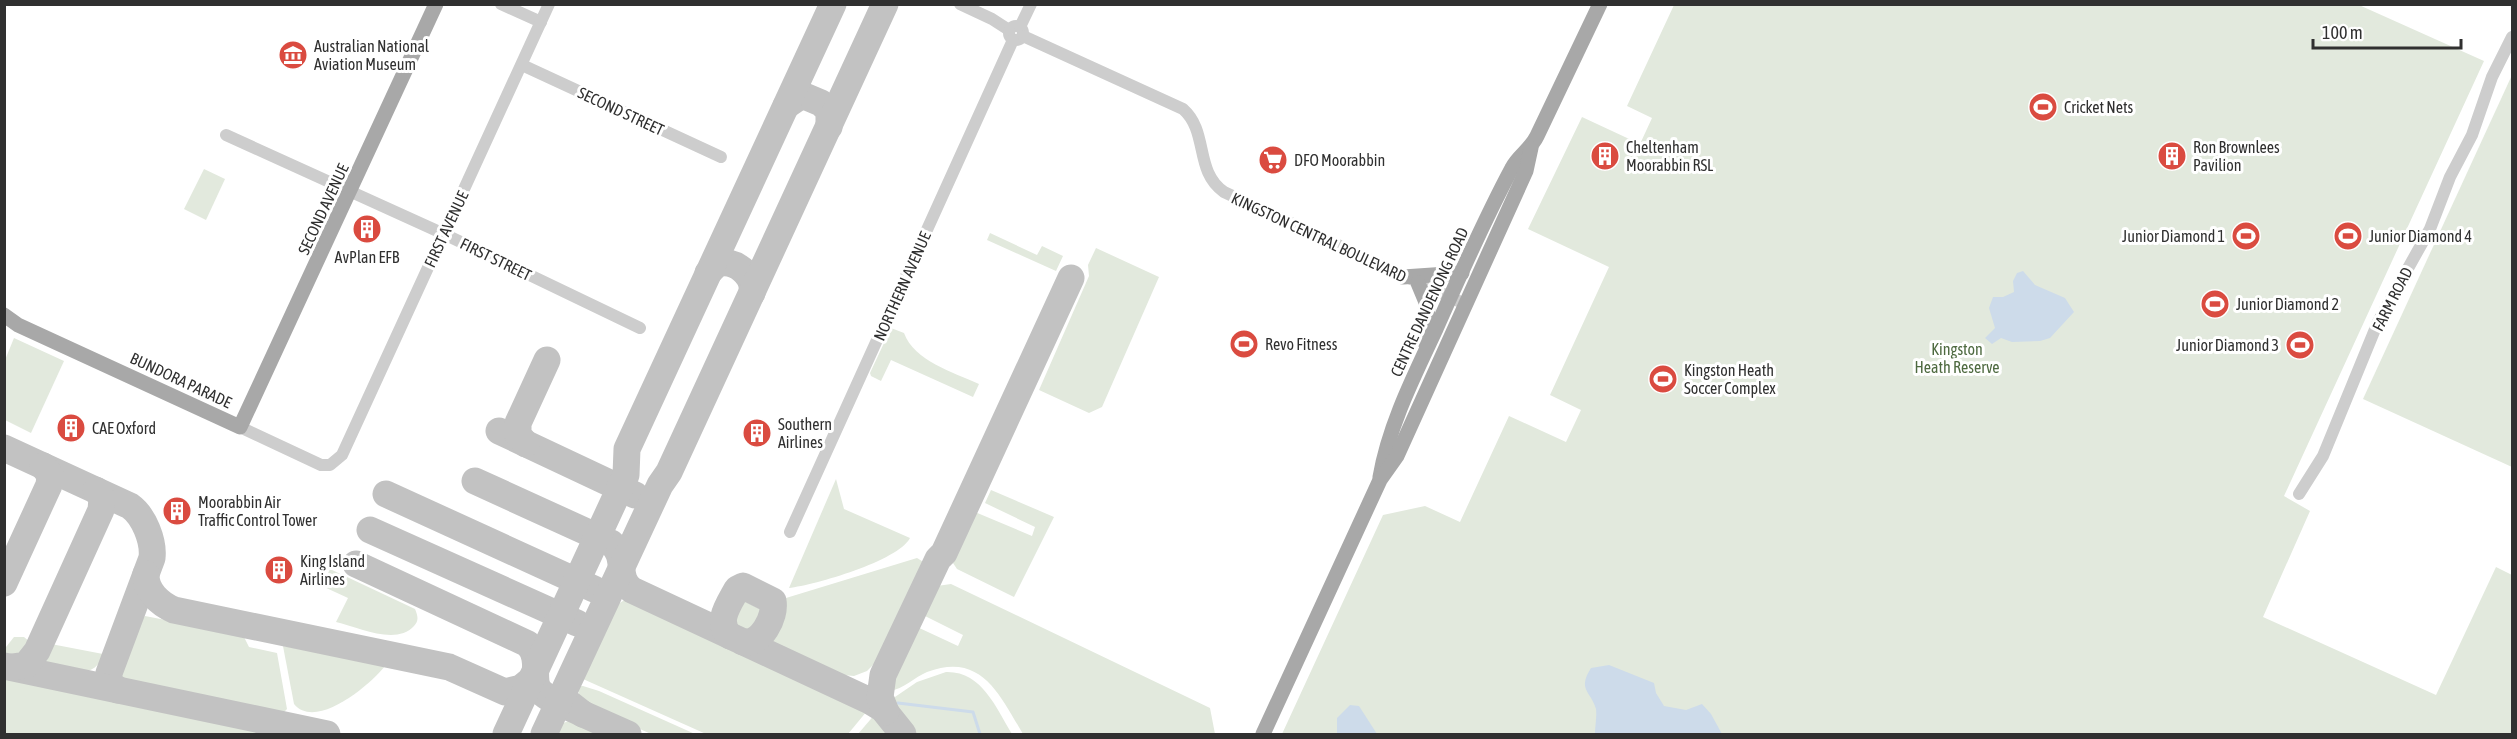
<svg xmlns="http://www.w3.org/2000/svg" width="2517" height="739" font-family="'Asap Condensed',sans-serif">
  <rect width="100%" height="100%" fill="#fff"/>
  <g fill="#e2e9dd">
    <polygon points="1674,5 2359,5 2484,61 2284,496 2310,511 2263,617 2436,695 2496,567 2512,575 2512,734 1282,734 1383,515 1425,506 1460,522 1509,416 1566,442 1581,410 1550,395 1609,267 1528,229 1582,117 1640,144 1652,118 1627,106"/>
    <polygon points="2512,75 2512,467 2363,399"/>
    <polygon points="204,169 225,179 206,220 184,209"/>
    <polygon points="990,233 1037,255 1042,246 1063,256 1056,271 987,240"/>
    <polygon points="1096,248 1159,277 1102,407 1089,413 1039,390 1089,276 1088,265"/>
    <path d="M891,328L904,333C914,361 953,372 979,384L973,397L891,360L881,381L871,376L870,373Z"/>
    <polygon points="14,338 64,361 31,433 5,420 5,360"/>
    <path d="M836,479L844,509L910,538C898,561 815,585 789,588Z"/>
    <polygon points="991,490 1054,517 1014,597 957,569 953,563 975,512 1032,536 1035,527 985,503"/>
    <polygon points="917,558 925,563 883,655 867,671 854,676 832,674 777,649 769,640 786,598"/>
    <path d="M330,569L415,609C418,616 419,621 414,626C396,646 358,627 336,622L348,598L322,586Z"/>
    <path d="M951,584L1210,708L1215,734H1023C1000,696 982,651 927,672C915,677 903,689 890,691L895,668L915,626L958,646L963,635L921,614L937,586Z"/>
    <polygon points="626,599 652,608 867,707 867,711 848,734 706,734 583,679 615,606"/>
    <polygon points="740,599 764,611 756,628 747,634 738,631 732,620"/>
    <polygon points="145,616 243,635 249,647 277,653 287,709 282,714 273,714 123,683 119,679 119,672 138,623"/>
    <polygon points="14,637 24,637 30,642 28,653 17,661 6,656 6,647"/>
    <path d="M51,644L103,654C96,682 62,671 43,666L40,664L44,650Z"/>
    <path d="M283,646L379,662L385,666C371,684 316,731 294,704Z"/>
    <path d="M946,672C982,671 996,708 1012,734H911L892,699L917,682Z"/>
    <polygon points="4,674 276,732 287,734 5,734"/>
    <polygon points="583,686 599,691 695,734 651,734 585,704 579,695 577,686"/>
    <polygon points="876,713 893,734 858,734"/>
    <polygon points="571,720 590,727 594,734 553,734 561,724"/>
  </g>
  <g fill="#cddbea">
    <polygon points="2023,271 2035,285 2065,298 2074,312 2050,338 2040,341 2012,342 2001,338 1992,344 1985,338 1995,328 1989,308 1993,297 2003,297 2014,292 2013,281 2017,273"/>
    <path d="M1609,665L1654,683L1656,693L1664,706L1686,710L1702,704L1711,714L1722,734H1595C1595,727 1597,716 1596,709C1591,691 1577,690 1591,668Z"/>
    <polygon points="1350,705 1359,706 1377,734 1337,734 1337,718"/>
  </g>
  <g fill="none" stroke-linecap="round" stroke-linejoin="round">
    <polyline stroke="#cddbea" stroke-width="3" points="898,703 973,712 980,734"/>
    <g stroke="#c2c2c2" stroke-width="27">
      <polyline points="786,106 802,95 821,103 829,111 829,127"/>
      <path d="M708,273L717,264C734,258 755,275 752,293"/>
      <polyline points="499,431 635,495"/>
      <polyline points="526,444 518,435 518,423 547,360"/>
      <path d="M4,448L130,506C144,516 154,541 152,558L109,673V683L118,690"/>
      <path d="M475,481L611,543C628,557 615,578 632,590L870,701L883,709L903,734"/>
      <polyline points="386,494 594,589"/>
      <polyline points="370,530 577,623"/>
      <path d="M356,564L528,644C543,661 529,681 541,692C551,702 571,707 583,714"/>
      <path d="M146,574C145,591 160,604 174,610L449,667L505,692L521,688L532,679"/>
      <polyline points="4,583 49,485 50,475 43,466"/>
      <path d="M730,636C715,622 729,604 737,589L743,586L773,601C776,617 761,645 743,642"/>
      <polyline points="4,666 327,734"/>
      <polyline points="12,667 26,665 37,651 101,510 102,498 96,490"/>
      <polyline points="569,703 583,714 628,734"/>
      <polyline points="886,712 880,697 883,675 938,559 944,553 1071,278"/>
      <polyline points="506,734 626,475 627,449 833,4"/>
      <polyline points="544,734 660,485 669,472 885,4"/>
    </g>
    <g stroke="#cdcdcd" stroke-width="12">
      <polyline points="501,4 541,22"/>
      <polyline points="960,4 992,19 1009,30"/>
      <circle cx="1016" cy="33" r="7"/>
      <polyline points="1020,27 1031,4"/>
      <path d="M1023,36L1183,109C1209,132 1194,171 1224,192L1465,304"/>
      <polyline points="522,65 721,157"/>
      <polyline points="226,135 444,234 640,328"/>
      <polyline points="240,427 321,465 330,465 342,455 549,4"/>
      <polyline points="2299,494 2323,456 2378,322 2430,229 2450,177 2472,135 2492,77 2512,37"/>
      <polyline points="790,532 1013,40"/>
    </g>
    <g stroke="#a8a8a8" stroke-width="15">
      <polyline points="1403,277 1462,273"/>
      <polyline points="1418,283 1428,307 1425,343"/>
      <polyline points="4,315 18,325 240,427 436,4"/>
      <path d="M1380,477C1389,425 1414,376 1436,329C1460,275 1484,220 1512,168C1518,156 1531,149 1537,136L1600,4"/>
      <polyline points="1263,734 1380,480 1397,456 1526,171 1531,148"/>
    </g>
  </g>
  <defs>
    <g id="museum-disc" transform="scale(1.5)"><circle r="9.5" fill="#da4b40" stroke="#fff"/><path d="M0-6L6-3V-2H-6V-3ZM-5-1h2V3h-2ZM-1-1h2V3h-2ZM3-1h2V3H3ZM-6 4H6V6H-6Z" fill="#fff"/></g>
    <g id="stadium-disc" transform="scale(1.5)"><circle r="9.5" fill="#da4b40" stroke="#fff"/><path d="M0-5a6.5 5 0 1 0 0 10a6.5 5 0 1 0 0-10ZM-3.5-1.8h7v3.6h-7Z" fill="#fff"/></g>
    <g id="building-disc" transform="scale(1.5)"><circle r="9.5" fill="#da4b40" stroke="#fff"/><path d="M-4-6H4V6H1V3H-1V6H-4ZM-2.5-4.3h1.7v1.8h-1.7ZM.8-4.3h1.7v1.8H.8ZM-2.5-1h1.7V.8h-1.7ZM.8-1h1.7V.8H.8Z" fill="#fff"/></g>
    <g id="supermarket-disc" transform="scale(1.5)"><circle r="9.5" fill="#da4b40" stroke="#fff"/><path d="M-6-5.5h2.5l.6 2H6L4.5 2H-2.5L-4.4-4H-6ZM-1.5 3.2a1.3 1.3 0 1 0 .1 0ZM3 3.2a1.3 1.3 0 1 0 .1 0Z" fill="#fff"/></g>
  </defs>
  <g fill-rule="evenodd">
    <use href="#museum-disc" x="293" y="55"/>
    <use href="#stadium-disc" x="2043" y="107"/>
    <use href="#building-disc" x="1605" y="156"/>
    <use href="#building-disc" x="2172" y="156"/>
    <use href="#supermarket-disc" x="1273" y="160"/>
    <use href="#building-disc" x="367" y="229"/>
    <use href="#stadium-disc" x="2246" y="236"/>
    <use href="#stadium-disc" x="2348" y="236"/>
    <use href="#stadium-disc" x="2215" y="304"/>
    <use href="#stadium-disc" x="1244" y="344"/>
    <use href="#stadium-disc" x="2300" y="345"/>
    <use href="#stadium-disc" x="1663" y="379"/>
    <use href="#building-disc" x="71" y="428"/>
    <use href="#building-disc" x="757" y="433"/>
    <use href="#building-disc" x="177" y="511"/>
    <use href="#building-disc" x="279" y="570"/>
  </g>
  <g text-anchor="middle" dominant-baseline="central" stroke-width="6" stroke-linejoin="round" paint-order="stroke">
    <g font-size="16" fill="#303030" stroke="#fff" text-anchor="start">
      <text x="314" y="46">Australian National<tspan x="314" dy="18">Aviation Museum</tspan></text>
      <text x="2064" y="107">Cricket Nets</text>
      <text x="1626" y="147">Cheltenham<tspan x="1626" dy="18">Moorabbin RSL</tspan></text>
      <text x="2193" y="147">Ron Brownlees<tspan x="2193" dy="18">Pavilion</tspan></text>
      <text x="1294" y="160">DFO Moorabbin</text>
      <text x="2225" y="236" text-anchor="end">Junior Diamond 1</text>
      <text x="2369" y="236">Junior Diamond 4</text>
      <text x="367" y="257" text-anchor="middle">AvPlan EFB</text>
      <text x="2236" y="304">Junior Diamond 2</text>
      <text x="1265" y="344">Revo Fitness</text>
      <text x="2279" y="345" text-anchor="end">Junior Diamond 3</text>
      <text x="1684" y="370">Kingston Heath<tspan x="1684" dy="18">Soccer Complex</tspan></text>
      <text x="778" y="424">Southern<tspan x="778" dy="18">Airlines</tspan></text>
      <text x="92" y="428">CAE Oxford</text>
      <text x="198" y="502">Moorabbin Air<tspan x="198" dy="18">Traffic Control Tower</tspan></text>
      <text x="300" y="561">King Island<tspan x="300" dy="18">Airlines</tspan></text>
    </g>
    <g font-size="16" fill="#303030" stroke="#fff">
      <text transform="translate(621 111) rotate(25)">SECOND STREET</text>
      <text transform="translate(323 209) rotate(-65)">SECOND AVENUE</text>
      <text transform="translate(446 229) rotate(-65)">FIRST AVENUE</text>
      <text transform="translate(1319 237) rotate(25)">KINGSTON CENTRAL BOULEVARD</text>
      <text transform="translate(496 259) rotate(26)">FIRST STREET</text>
      <text transform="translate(902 286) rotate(-66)">NORTHERN AVENUE</text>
      <text transform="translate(2392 299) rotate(-63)">FARM ROAD</text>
      <text transform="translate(1429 302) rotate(-65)">CENTRE DANDENONG ROAD</text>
      <text transform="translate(181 380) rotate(25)">BUNDORA PARADE</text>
    </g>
    <g font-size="16" fill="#4e6a40" stroke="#fff">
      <text x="1957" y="349">Kingston<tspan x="1957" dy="18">Heath Reserve</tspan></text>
    </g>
  </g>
  <rect width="2517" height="739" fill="none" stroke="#303030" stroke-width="12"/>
  <path d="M2313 39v9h148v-9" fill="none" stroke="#303030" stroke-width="3"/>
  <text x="2322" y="39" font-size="18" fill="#303030" stroke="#ffffff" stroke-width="4.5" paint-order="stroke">100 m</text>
</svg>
